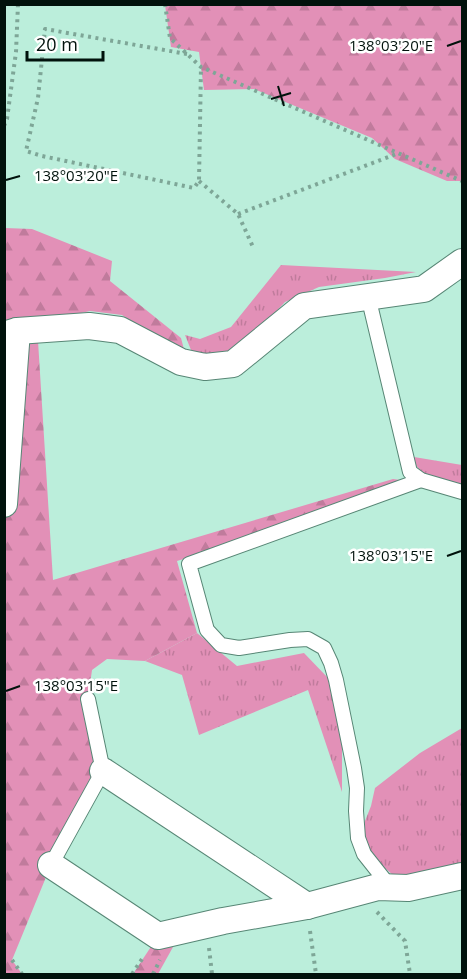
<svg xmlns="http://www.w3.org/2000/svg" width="467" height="979" font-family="'Open Sans',sans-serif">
  <defs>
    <pattern id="grass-tufts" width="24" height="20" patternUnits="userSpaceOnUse" patternTransform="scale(1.5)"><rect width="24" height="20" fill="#e290b7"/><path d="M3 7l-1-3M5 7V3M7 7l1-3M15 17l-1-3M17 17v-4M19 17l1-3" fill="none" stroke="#c07b9c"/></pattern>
    <pattern id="forest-firs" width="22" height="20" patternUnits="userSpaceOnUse" patternTransform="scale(1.5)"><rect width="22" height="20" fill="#e290b7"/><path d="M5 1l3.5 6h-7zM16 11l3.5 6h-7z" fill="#c07b9c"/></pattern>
  </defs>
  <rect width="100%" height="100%" fill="#bbeedb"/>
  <g fill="url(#grass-tufts)">
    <polygon points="281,265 416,272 385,278 319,287 285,302 248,341 226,356 193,355 185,335 200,339 231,327"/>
    <polygon points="408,456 462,465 462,487 425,476"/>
    <polygon points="197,633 237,666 304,653 329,679 342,741 342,792 308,690 199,735 182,675 145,661"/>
    <polygon points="462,728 462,872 394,876 369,854 363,826 371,806 375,788 420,753"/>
  </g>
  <g fill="url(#forest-firs)">
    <polygon points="165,5 462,5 462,181 447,181 395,159 372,138 254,89 204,90 199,52 171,47"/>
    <polygon points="5,228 32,229 112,261 110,281 181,338 186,357 122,315 90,311 5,330"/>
    <polygon points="38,341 53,580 393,479 415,482 304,522 177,561 197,633 145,661 107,659 92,670 88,699 103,769 51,865 12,960 22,974 5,974 4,502 16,349"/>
    <polygon points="158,936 173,947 158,974 133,974"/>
  </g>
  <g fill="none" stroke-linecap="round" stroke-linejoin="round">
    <g stroke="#578675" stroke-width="16">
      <g id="lane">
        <polyline points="368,296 410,472 421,480 462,492"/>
        <polyline points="51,865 103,771 88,699"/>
        <polyline points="391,888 364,854 358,838 356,811 357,788 354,768 336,680 331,663 324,648 308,639 290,640 239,648 221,645 207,630 189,564 421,480"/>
      </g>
    </g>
    <g stroke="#578675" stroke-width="28">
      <g id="street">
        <polyline points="4,335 17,331 89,326 120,330 181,362 205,367 233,364 304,306 424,289 462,262"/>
        <polyline points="4,504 17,331"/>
        <polyline points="103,771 307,906"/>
        <polyline points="51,865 158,936 223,921 307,906 378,887 408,888 462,876"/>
      </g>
    </g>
    <g stroke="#7ea697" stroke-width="4" stroke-dasharray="3 4.5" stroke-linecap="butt">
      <polyline points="165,4 170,38 201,67 462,181"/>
      <polyline points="187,54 45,29 38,98 26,151 42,156 194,188 199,181 201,67"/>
      <polyline points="4,126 7,119 16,52 18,4"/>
      <polyline points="199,181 238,214 253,247"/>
      <polyline points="238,214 399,153"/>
      <polyline points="377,912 405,941 410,974"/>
      <polyline points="310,931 316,974"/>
      <polyline points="209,948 212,974"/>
      <polyline points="12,960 22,974"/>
      <polyline points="132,974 144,956"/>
      <polyline points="153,974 160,960"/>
    </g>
    <use href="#lane" stroke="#fff" stroke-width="14"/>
    <use href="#street" stroke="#fff" stroke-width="26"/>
  </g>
  <path fill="none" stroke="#01120c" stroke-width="2" d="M447,46L461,41M278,86L284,106M271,99L291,93M6,180L20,176M447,556L461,551M6,691L20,686"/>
  <g font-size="15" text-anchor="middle" fill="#01120c" stroke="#fff" stroke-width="5" stroke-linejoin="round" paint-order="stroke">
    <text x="391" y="51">138°03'20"E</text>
    <text x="76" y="181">138°03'20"E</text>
    <text x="391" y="561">138°03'15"E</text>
    <text x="76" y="691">138°03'15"E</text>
  </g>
  <rect width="467" height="979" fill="none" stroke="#01120c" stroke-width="12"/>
  <path d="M27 51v9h76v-9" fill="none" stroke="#01120c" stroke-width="3"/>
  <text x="36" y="51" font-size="18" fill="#01120c" stroke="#ffffff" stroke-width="4.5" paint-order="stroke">20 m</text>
</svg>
